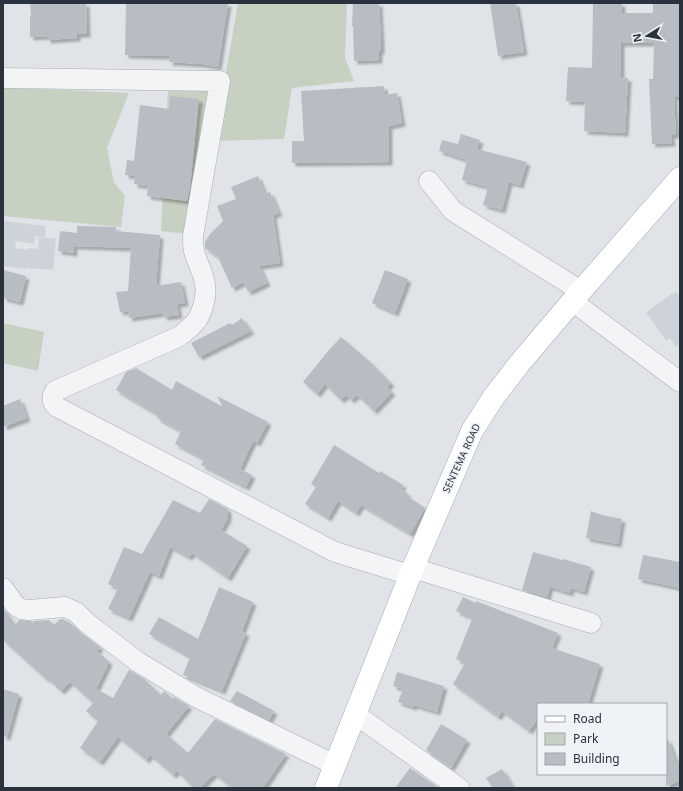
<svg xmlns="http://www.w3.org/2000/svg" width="683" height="791" font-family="'Noto Sans',sans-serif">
  <defs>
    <filter id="shadow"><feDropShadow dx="3.5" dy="3.5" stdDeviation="1" flood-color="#0004"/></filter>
  </defs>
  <rect width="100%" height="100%" fill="#e0e4e8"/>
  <g fill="#ced3da">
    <polygon points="4,221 46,226 45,237 35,236 34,244 16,241 15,248 29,250 29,248 38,249 39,237 56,239 53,270 28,268 28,257 27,269 3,266"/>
    <polygon points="676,291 680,298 680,344 676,347 670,338 666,341 646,312"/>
  </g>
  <g fill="#c7d1c2">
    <polygon points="238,3 347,3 345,58 354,81 292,88 284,139 214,141"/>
    <polygon points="3,87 129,93 107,148 114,182 125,196 121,227 3,216"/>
    <polygon points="168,87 213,92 187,234 161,231"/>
    <polygon points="3,323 44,332 38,371 3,363"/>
  </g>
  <g fill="#b8bdc4" filter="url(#shadow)">
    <polygon points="30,3 86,3 87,34 77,34 77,38 47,40 47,36 30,37 30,16 31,16"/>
    <polygon points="126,3 173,4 173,3 228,3 218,67 202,64 169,62 170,56 125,55"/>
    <polygon points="353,3 379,3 381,43 381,51 379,51 379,60 354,61 353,26 352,26"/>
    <polygon points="490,3 516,3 524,52 498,56"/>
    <polygon points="593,3 622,3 622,13 653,13 653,3 680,3 680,97 674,97 676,135 671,135 672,143 652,144 649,79 653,79 654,43 621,43 621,77 628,78 625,133 584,131 585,102 566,101 568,67 592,68"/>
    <polygon points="384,86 385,95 397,93 402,123 389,126 389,162 292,163 292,141 304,141 301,91"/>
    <polygon points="170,96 199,99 190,188 187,201 147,196 148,186 134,184 135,176 125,175 127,160 134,161 140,105 169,109"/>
    <polygon points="461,134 480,140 477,149 527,162 520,185 509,182 502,210 483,205 488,187 462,180 467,160 439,151 442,140 458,144"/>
    <polygon points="258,176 265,194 270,192 279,213 273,215 280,263 259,266 267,283 248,292 244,282 232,288 218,257 205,248 205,242 210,234 223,221 217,206 236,199 231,187"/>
    <polygon points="77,226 116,227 116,231 160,235 156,286 181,282 185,303 177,304 179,315 164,317 163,313 129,318 128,311 120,312 116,292 128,291 131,248 74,246 74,253 58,251 60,231 77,233"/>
    <polygon points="3,270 26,276 20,302 3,298"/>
    <polygon points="385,270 408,279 395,313 372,303"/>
    <polygon points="242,318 251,331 199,357 191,343 230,323 232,325"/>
    <polygon points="341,337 369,361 391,383 387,387 392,392 374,411 357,395 351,400 346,395 341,400 325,384 317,394 303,382 328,351"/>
    <polygon points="136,368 172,390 176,381 223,407 217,396 268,422 257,443 253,441 240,469 252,475 246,487 201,465 204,459 175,444 181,431 157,418 158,415 116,390 126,372"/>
    <polygon points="20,399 27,418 3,427 3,406"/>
    <polygon points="334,445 379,473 380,471 403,485 401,489 408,494 407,496 425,508 410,534 361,505 356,513 338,501 328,518 305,504 316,487 311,484"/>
    <polygon points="209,499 228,509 228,518 221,530 247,546 228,578 192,553 189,557 170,547 159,576 150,572 129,618 108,609 118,588 108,584 124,547 142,554 173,500 200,513"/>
    <polygon points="591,511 602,515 622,519 618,544 586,538"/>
    <polygon points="533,552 562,560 563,559 591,567 584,592 571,588 570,593 550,587 547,597 522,590"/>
    <polygon points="643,555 680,562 680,588 638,579"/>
    <polygon points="219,587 253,602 242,631 246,633 222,691 183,675 190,657 149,634 159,617 198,639"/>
    <polygon points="463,597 476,603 476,601 558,633 552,648 600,664 588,704 538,704 538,718 529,731 502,711 498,717 453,684 465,663 456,659 472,619 469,618 470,617 456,611"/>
    <polygon points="3,608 15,625 19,620 31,621 32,623 34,621 49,620 54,625 60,619 63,619 69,622 80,632 100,647 97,651 109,662 96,689 113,698 129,670 143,678 161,695 164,691 173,699 174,697 189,706 166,734 188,753 215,719 286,754 263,788 233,788 214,774 200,788 194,788 177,771 173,775 150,755 146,760 118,737 100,762 80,748 98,721 86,711 93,703 70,682 61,691 47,678 46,679 3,640"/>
    <polygon points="397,672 444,686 437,712 414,705 413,707 398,702 403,689 393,686"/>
    <polygon points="3,689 19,694 7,737 3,736"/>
    <polygon points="237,691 274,711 269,720 230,701"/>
    <polygon points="441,724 467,740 451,768 426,750"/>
    <polygon points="668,739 680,773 680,781 666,786 666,740"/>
    <polygon points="410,768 439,788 395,788"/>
    <polygon points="502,769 514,788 493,788 486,778"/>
  </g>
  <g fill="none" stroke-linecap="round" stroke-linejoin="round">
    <g stroke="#a6abb2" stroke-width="21">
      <g id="street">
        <path d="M3,78L220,81L193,236C193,244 193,252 197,260C200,268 204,276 205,284C207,294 203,311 197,320C192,327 185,332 178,337L55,391C51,398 51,402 57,407L335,552L410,575"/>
        <polyline points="429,181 453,211 581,291"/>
        <polyline points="572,301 680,382"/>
        <polyline points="413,568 591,623"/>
        <polyline points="3,588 16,606 21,609 29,610 65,607 76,612 87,623 138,662 196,697 335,765"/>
        <polyline points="355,714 459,788"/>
      </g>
    </g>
    <g stroke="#a6abb2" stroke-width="23">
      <polyline id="secondary" points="326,788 413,568 472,431 493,398 519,364 581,291 680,178"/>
    </g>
    <use href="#street" stroke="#f2f4f6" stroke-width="20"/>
    <use href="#secondary" stroke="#fff" stroke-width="22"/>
  </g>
  <g text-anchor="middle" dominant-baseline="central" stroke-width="3.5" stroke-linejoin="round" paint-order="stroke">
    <g font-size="10" fill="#2a323e" stroke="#eff2f6">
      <text transform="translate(461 458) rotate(-65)">SENTEMA ROAD</text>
    </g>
  </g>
  <rect width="683" height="791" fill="none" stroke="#2a323e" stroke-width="8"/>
  <rect x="537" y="703" width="130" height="72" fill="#eff2f6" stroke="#a0a5ac"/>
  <rect x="545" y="716" width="20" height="6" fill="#ffffff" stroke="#a0a5ac"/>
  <text x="573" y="723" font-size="12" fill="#2a323e">Road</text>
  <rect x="545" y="733" width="20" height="12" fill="#c7d1c2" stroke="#a0a5ac"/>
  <text x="573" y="743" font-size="12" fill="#2a323e">Park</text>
  <rect x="545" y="753" width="20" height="12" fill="#b8bdc4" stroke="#a0a5ac"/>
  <text x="573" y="763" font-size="12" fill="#2a323e">Building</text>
  <g transform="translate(647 36) rotate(259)" stroke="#eff2f6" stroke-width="3" paint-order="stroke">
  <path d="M0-3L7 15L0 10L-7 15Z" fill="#2a323e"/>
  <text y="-6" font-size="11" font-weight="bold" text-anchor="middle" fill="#2a323e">N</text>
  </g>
</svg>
